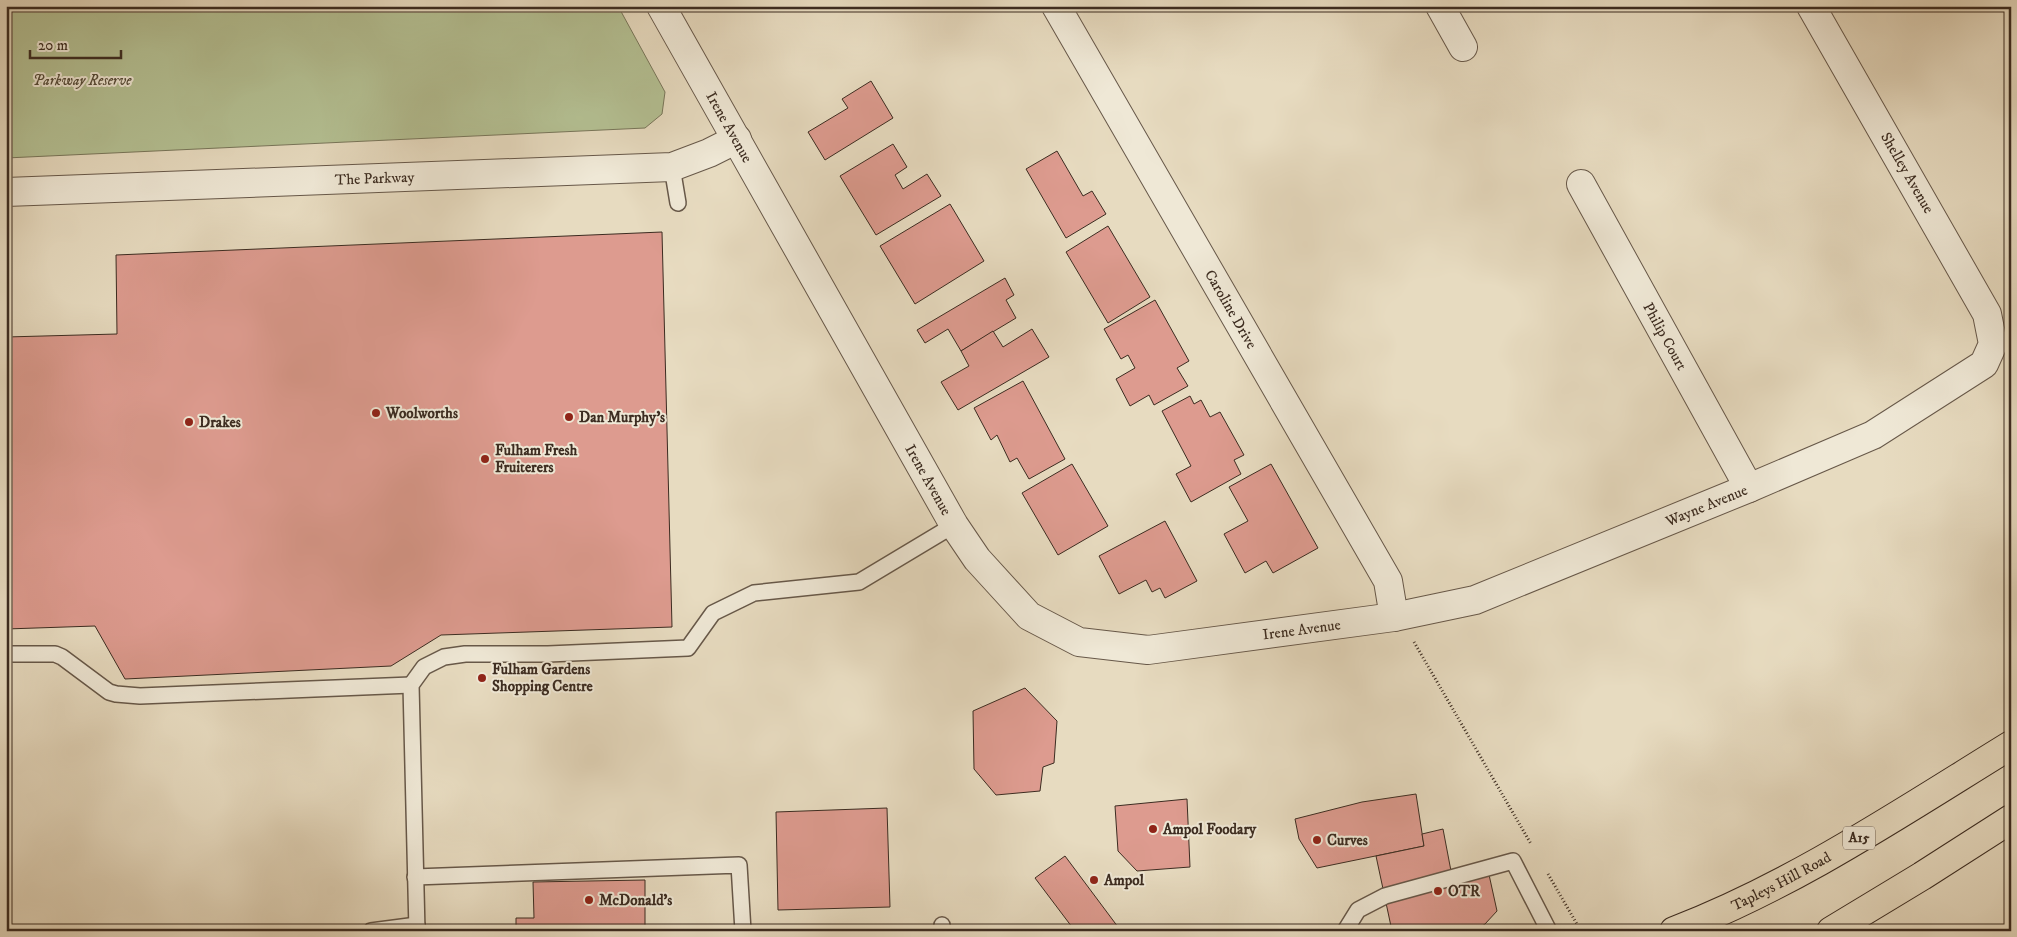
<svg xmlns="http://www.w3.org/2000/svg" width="2017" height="937" font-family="'IM FELL DW Pica',serif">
  <rect width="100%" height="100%" fill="#e7dbc0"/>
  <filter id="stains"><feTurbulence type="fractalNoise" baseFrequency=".004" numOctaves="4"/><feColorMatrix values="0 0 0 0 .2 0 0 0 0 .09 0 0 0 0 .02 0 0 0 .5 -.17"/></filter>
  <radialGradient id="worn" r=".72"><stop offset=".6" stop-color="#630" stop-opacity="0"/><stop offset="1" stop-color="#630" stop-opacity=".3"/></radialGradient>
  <polygon fill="#b4c093" stroke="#78765a" points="6,6 222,6 223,11 235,6 618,6 665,92 662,114 645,128 6,158"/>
  <g fill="#dd9b8f" stroke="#3c2c21">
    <polygon points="871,81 893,118 825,160 808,132 848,108 842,99"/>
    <polygon points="893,144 907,167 895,175 903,189 927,174 941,196 876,235 840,176"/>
    <polygon points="1057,151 1083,196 1092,191 1106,214 1066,238 1026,169"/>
    <polygon points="950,204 984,261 915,304 880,246"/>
    <polygon points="1108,226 1150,297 1108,323 1066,252"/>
    <polygon points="662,232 672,627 441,635 391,666 125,679 95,626 6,629 6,337 117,334 116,255"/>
    <polygon points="1005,278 1014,295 1006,300 1016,318 961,351 948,329 925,343 917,330"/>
    <polygon points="1155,300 1189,361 1177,368 1188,386 1154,405 1149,395 1130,406 1116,379 1135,368 1128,355 1121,359 1104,329"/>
    <polygon points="1032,329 1049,357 958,410 941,382 969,366 961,351 993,331 1003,347"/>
    <polygon points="1023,381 1065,459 1029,479 1017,458 1010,462 997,435 991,440 974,408"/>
    <polygon points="1190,396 1194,404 1201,400 1210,417 1220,412 1244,455 1234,460 1241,474 1191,502 1176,474 1191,466 1162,411"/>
    <polygon points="1072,464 1108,526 1058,555 1022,493"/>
    <polygon points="1271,464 1318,548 1273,573 1266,561 1245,573 1224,534 1248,521 1229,487"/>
    <polygon points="1165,521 1197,581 1165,598 1160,588 1152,592 1146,580 1119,594 1099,556"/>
    <polygon points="1025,688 1057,721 1054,763 1043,767 1040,791 996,795 974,769 973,711"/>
    <polygon points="1416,794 1424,846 1317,868 1299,839 1295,819 1362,802"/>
    <polygon points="1187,799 1190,867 1137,871 1118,851 1115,806"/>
    <polygon points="887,808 890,907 778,910 776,812"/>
    <polygon points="1443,829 1451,871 1486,861 1497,911 1485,924 1475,931 1392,931 1376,856 1424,846 1422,834"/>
    <polygon points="1065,856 1121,931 1075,931 1035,878"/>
    <polygon points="645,880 645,931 516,931 516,918 534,918 533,882"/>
  </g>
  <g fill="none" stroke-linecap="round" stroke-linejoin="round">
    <g stroke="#675849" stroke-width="18">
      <g id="lane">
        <polyline points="672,167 678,203"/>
        <polyline points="6,654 55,654 62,657 109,692 116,694 140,696 411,685"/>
        <polyline points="415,877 739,865 743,931"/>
        <polyline points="942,925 942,931"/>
        <polyline points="371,931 417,925"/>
        <polyline points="417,931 411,685 424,667 444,657 465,654 548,654 688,648 713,613 754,593 859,582 954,525"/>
        <polyline points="1345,931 1358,910 1385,896 1513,861 1549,931"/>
      </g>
    </g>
    <g stroke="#675849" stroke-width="30">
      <g id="street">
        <path id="s1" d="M661,6L954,525L977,559L1029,616L1079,642L1148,650L1394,617L1475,600L1749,488L1873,435L1984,364L1993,344L1987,314L1811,6"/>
        <path id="s2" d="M1056,6L1388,581L1394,617"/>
        <polyline points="1440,6 1463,47"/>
        <path id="s3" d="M1581,184L1749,488"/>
        <path id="s4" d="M6,192L672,167L709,153L737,139"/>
      </g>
    </g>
    <g stroke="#3c2c21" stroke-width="30">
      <g id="primary">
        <path id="s5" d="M1674,931C1794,885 1902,812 2011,745"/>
        <polyline points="1831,931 1922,876 2011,819"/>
      </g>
    </g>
    <g stroke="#3c2c21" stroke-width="3" stroke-dasharray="1 2.5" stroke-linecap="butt">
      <polyline points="1414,642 1531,844"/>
      <polyline points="1548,874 1581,931"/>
    </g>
    <use href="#lane" stroke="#efe8d6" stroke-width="15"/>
    <use href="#street" stroke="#efe8d6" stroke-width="28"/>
    <use href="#primary" stroke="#e7dbc0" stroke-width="28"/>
  </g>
  <g fill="#8f2418" stroke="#efe8d6" stroke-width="2">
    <circle cx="376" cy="413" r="5"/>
    <circle cx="569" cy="417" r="5"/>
    <circle cx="189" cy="422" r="5"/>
    <circle cx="485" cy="459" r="5"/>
    <circle cx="482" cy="678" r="5"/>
    <circle cx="1153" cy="829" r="5"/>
    <circle cx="1317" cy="840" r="5"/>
    <circle cx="1094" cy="880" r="5"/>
    <circle cx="1438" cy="891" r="5"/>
    <circle cx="589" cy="900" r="5"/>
  </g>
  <g text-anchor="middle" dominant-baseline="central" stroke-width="4" stroke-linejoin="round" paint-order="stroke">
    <rect fill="#efe8d6" stroke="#726457" stroke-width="1" x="1843" y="826.5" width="32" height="23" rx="4"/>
    <g font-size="14" font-weight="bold" fill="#3c2c21">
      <text x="1859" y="838">A15</text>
    </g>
    <g font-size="15" font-style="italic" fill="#544a38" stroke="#efe8d6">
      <text x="82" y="80">Parkway Reserve</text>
    </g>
    <g font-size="15" fill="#3c2c21" stroke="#efe8d6">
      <text stroke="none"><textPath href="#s1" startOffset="139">Irene Avenue</textPath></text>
      <text transform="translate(1907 173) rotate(60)">Shelley Avenue</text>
      <text stroke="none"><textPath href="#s4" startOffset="369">The Parkway</textPath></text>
      <text stroke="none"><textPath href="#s2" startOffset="350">Caroline Drive</textPath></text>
      <text stroke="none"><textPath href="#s3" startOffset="174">Philip Court</textPath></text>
      <text stroke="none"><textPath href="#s1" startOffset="544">Irene Avenue</textPath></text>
      <text stroke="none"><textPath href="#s1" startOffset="1421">Wayne Avenue</textPath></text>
      <text stroke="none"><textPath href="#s1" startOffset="995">Irene Avenue</textPath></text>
      <text stroke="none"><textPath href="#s5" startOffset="118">Tapleys Hill Road</textPath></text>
    </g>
    <g font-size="15" font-weight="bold" fill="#3c2c21" stroke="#efe8d6" text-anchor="start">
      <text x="386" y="413">Woolworths</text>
      <text x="579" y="417">Dan Murphy's</text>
      <text x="199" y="422">Drakes</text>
      <text x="495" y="450">Fulham Fresh<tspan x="495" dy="17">Fruiterers</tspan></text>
      <text x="492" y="669">Fulham Gardens<tspan x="492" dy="17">Shopping Centre</tspan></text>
      <text x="1163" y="829">Ampol Foodary</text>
      <text x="1327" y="840">Curves</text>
      <text x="1104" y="880">Ampol</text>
      <text x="1448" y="891">OTR</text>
      <text x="599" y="900">McDonald's</text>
    </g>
  </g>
  <rect width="2017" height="937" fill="none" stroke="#e7dbc0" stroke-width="25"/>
  <rect x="8" y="8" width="2002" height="922" fill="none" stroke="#3c2c21" stroke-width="2.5"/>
  <rect x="12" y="12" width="1992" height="912" fill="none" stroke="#3c2c21"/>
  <path d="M30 50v8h91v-8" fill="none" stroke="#3c2c21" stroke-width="2.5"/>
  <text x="38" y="50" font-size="15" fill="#3c2c21" stroke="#efe8d6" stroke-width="4" paint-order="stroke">20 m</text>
  <rect width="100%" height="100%" filter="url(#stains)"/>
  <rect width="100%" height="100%" fill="url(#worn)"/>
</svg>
